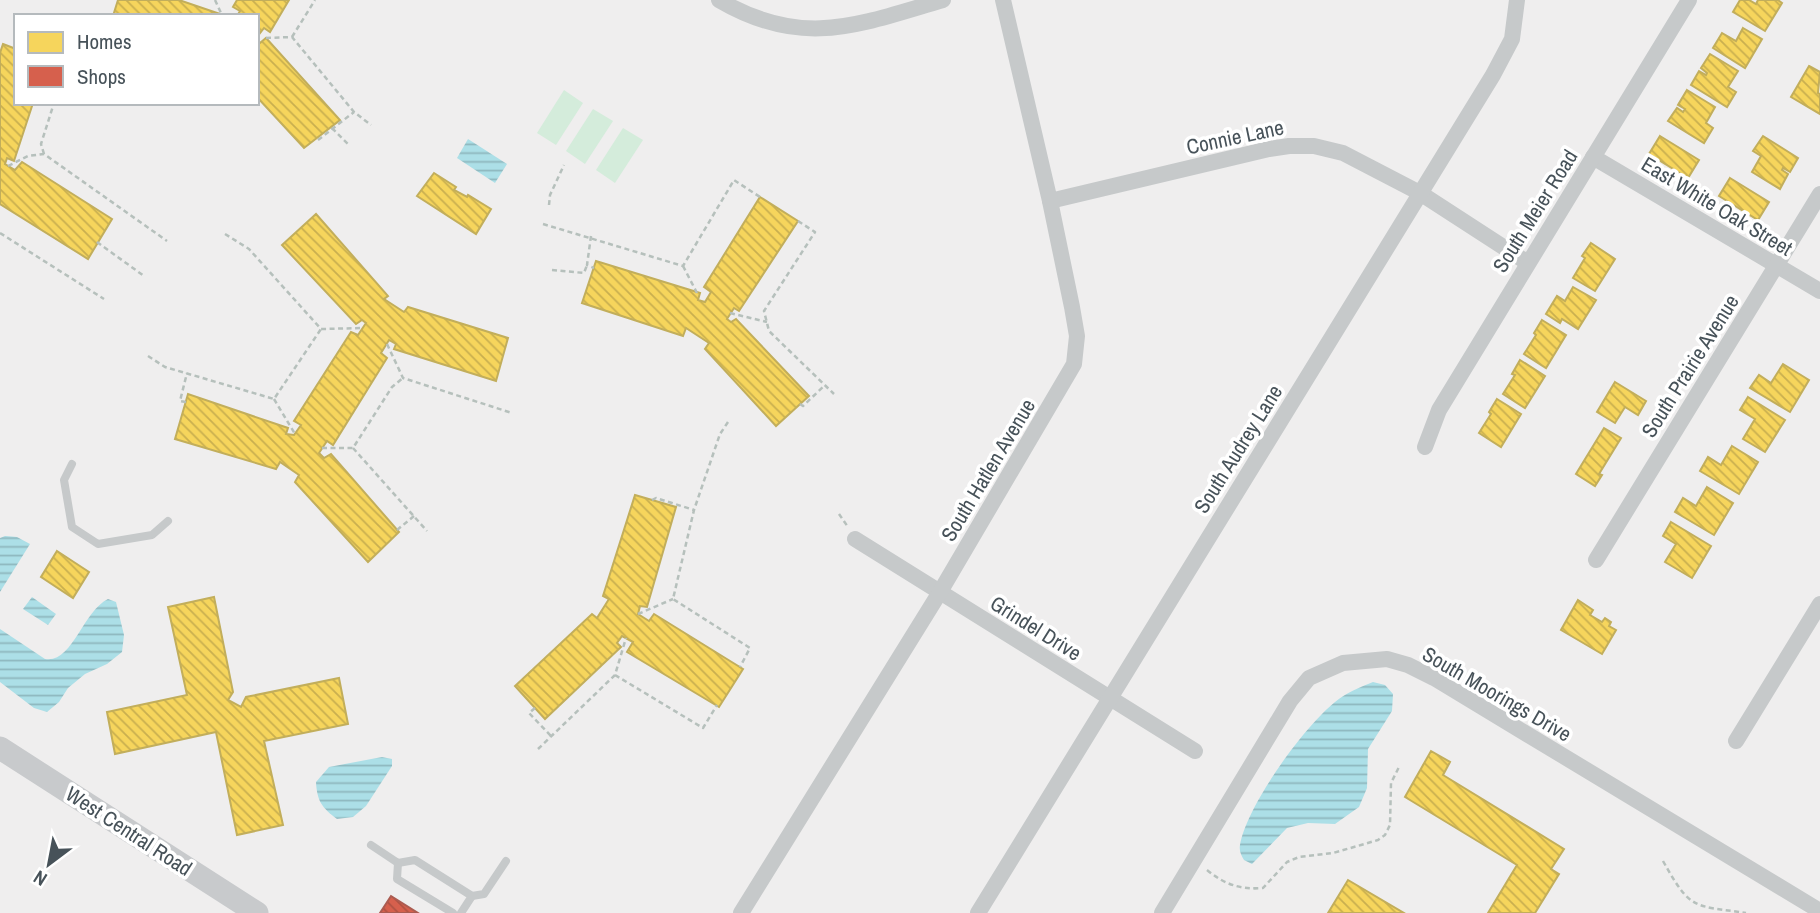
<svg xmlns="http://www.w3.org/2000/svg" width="1820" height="913" font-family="'Archivo Narrow',sans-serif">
  <defs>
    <pattern id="water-rules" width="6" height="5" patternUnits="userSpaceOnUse" patternTransform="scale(1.75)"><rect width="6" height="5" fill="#acdfe7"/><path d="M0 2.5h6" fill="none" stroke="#8eb7be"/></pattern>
    <pattern id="homes-back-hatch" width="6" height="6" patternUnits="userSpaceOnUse" patternTransform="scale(1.75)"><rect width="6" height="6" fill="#f6d55c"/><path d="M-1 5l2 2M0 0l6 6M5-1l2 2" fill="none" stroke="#c9af4f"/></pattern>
    <pattern id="shops-back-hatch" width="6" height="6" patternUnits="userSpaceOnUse" patternTransform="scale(1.75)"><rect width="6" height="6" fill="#d6604d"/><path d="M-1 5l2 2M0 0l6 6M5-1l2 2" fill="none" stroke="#af5243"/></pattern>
  </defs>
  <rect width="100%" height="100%" fill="#efeeee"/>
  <g fill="#d4ecdb">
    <polygon points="564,90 583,103 556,145 537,133"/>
    <polygon points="593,109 613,121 585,164 566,151"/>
    <polygon points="623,128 643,140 615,183 596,170"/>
  </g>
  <g fill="url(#water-rules)">
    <polygon points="468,139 507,164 495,183 457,158"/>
    <polygon points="5,536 17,537 30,544 0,592 0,538"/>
    <polygon points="32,597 56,614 48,625 23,609"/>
    <path d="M108,599L116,602L124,635L122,652L107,664L85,674L68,688L59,702L47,712L34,708L0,682V629L45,659C72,664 83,611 108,599Z"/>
    <path d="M1373,682L1385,685L1393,694L1392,711L1368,749L1367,788L1359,807L1335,824L1308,823L1287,828L1252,864L1244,860C1241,855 1239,851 1240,845C1247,805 1303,728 1335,702C1346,693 1360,687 1373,682Z"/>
    <path d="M382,757L392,759V766L366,806L353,817L337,819C322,808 317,801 316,782L329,767Z"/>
  </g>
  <g fill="url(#homes-back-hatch)" stroke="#c2ae5b" stroke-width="2">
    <polygon points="118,0 179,0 226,16 113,16"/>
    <polygon points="237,0 289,0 270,32 264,28 257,37 257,16 237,16 240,11 233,7"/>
    <polygon points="1740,0 1749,0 1756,4 1758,0 1778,0 1782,3 1765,31 1733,12"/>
    <polygon points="1743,28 1762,39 1745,68 1713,48 1722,33 1736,41"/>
    <polygon points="257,38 260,43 266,38 340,120 304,148 257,97"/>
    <polygon points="3,44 16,49 16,103 33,103 14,161 7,158 5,164 15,170 22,162 112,219 88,259 0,204 0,53"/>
    <polygon points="1710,54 1738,71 1728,87 1736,92 1727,107 1691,85 1699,71 1706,75 1707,73 1701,68"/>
    <polygon points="1809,66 1820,72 1818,93 1820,94 1820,114 1791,97"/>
    <polygon points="1687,90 1715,107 1706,123 1713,128 1704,143 1668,121 1677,108 1683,112 1685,109 1678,105"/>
    <polygon points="1660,136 1699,160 1688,178 1649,154"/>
    <polygon points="1763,136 1798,158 1790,172 1783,168 1782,170 1788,174 1780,189 1752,172 1761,156 1753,151"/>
    <polygon points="434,173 456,187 454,190 467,197 468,195 491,209 476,234 417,196"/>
    <polygon points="1730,178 1769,202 1758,220 1719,196"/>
    <polygon points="760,197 798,221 739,311 734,308 727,319 731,322 736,319 809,396 776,426 705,349 709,343 686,328 683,336 582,303 596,261 700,293 698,300 705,302 711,292 704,287"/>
    <polygon points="316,214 388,296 384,299 404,312 408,307 508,338 496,381 394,349 396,344 389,340 381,353 387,358 333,445 327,441 319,453 324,458 331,454 399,532 368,562 295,482 299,475 280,462 276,469 175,439 188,394 288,428 286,434 294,435 301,425 294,421 351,332 358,335 366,323 362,320 356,324 282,245"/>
    <polygon points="1591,243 1615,259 1595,291 1573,278 1585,258 1582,256"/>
    <polygon points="1573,287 1596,300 1578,329 1562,319 1560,323 1546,314 1557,296 1565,301"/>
    <polygon points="1542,320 1566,335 1546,368 1524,354 1536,335 1534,333"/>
    <polygon points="1520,360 1545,376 1525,408 1503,394 1515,375 1512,374"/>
    <polygon points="1783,364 1809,380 1790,412 1750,388 1759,375 1771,383"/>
    <polygon points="1615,382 1646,401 1638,415 1625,407 1615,423 1597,412"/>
    <polygon points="1748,397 1785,420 1765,452 1743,439 1755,419 1740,410"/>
    <polygon points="1497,399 1521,414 1501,447 1479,433 1491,414 1489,412"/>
    <polygon points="1604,428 1621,438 1599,474 1602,475 1595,486 1576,474"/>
    <polygon points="1732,446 1758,462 1739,494 1700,471 1708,457 1721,465"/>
    <polygon points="1707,487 1733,503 1714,535 1675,512 1683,498 1696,506"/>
    <polygon points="635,495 676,507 647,607 640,606 638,614 649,621 654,614 743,669 719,707 627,652 633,642 622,636 617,643 621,647 545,719 515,686 592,614 597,618 609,599 603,596"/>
    <polygon points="1671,522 1711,546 1692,578 1665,562 1676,544 1663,536"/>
    <polygon points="57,551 89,572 73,598 41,577"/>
    <polygon points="214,597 233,692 228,700 241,707 246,697 339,678 348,724 264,741 283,825 237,835 216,732 115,754 107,712 187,695 168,607"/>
    <polygon points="1578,600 1593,610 1590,615 1602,622 1605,618 1611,622 1609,626 1616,630 1602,654 1561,630"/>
    <polygon points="1431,751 1450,762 1443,775 1564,849 1551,869 1559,874 1535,913 1488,913 1517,865 1405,797"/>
    <polygon points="1348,880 1404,913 1328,913"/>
  </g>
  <polygon fill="url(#shops-back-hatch)" stroke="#ab5c51" stroke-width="2" points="391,896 418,913 380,913"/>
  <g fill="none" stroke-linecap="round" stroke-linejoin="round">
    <g stroke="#b6c0bc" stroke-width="2.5" stroke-dasharray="5 3.5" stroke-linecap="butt">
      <polyline points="215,0 221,13"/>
      <polyline points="292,37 315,0"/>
      <polyline points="266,38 292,37 354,112 371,125"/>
      <polyline points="332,128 349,145"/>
      <polyline points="318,140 354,112"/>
      <polyline points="44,154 41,144 54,103"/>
      <polyline points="8,166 28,156 44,154 167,241"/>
      <polyline points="549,205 550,195 564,165"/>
      <polyline points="798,221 815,232 764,311 769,331 834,394"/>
      <polyline points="543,224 683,266 734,180 760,197"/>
      <polyline points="0,233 104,299"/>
      <polyline points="225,234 249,249 321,329 363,328"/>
      <polyline points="591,236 587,265 594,268"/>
      <polyline points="97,242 144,276"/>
      <polyline points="683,266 697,293"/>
      <polyline points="552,270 584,273 587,265"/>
      <polyline points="730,313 767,322"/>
      <polyline points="387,344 403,378 512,413"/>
      <polyline points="148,356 165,367 274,399 321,329"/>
      <polyline points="274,399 295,434"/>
      <polyline points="186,402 180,401 187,373"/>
      <polyline points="800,404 803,406 825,385"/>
      <polyline points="728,422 720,434 694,510 673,599 750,648 740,667"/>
      <polyline points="322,448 353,448 392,387 403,378"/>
      <polyline points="353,448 427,531"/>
      <polyline points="652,500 656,498 694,510"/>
      <polyline points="839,514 848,527"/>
      <polyline points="397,530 414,516"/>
      <polyline points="638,614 673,599"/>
      <polyline points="615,675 703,728 717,705"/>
      <polyline points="535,708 529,713 551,736"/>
      <polyline points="538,749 615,675 626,638"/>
      <path d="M1663,861C1691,911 1693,905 1746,913"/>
      <path d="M1207,870C1224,884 1240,890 1263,888L1287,862L1299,857L1333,853L1361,845L1378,840L1385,835L1390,825L1391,783L1400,765"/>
    </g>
    <g stroke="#c6c9ca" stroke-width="8">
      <polyline points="72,464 64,480 72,527 98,544 152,535 168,521"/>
      <polyline points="371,845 398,863 415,860 472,896 461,913"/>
      <polyline points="398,863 397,879 453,913"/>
      <polyline points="472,896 484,894 506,861"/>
    </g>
    <g stroke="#c6c9ca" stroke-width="16">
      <path d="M719,0C803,49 857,25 943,0"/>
      <polyline points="1593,157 1820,291"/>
      <polyline points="1050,201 1269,149 1289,146 1314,146 1343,153 1420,193 1528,263"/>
      <polyline points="1425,447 1439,410 1689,0"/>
      <polyline points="855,539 1195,751"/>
      <polyline points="1596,560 1820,194"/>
      <polyline points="1736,741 1820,604"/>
      <polyline points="741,913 940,592 1074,364 1077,336 1072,307 1050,201 1003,0"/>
      <polyline points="978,913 1493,75 1512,39 1517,0"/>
      <polyline points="1162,913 1290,701 1309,678 1343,663 1387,659 1408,665 1434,678 1820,911"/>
    </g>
    <polyline stroke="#c8cacc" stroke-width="23" points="0,748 257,913"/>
  </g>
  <g text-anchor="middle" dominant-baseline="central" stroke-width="7" stroke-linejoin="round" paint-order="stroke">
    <g font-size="21" fill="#475259" stroke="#fff">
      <text transform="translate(1235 137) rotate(-12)">Connie Lane</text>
      <text transform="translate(1717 206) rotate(31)">East White Oak Street</text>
      <text transform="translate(1535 211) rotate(-58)">South Meier Road</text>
      <text transform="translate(1690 366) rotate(-58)">South Prairie Avenue</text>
      <text transform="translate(1238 449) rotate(-58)">South Audrey Lane</text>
      <text transform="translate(988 470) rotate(-59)">South Hatlen Avenue</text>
      <text transform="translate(1036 628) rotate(32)">Grindel Drive</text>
      <text transform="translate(1497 694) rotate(30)">South Moorings Drive</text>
      <text transform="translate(129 831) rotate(33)">West Central Road</text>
    </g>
  </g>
  <rect x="14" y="14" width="245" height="91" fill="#ffffff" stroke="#b5babd" stroke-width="2"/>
  <rect x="28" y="32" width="35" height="21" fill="#f6d55c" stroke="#b5babd" stroke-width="2"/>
  <text x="77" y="49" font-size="21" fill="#475259">Homes</text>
  <rect x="28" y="66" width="35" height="21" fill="#d6604d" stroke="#b5babd" stroke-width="2"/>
  <text x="77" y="84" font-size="21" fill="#475259">Shops</text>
  <g transform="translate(49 864) rotate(212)" stroke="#ffffff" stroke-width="5" paint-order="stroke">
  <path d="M0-5L12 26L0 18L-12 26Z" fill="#475259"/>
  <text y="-10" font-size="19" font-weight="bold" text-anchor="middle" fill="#475259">N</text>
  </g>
</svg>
